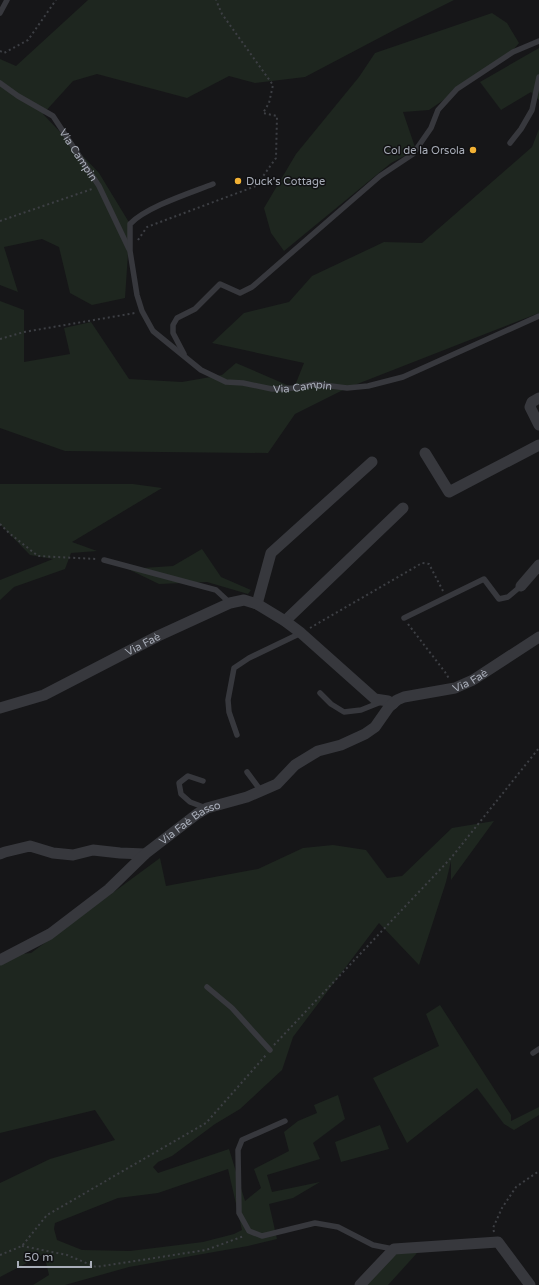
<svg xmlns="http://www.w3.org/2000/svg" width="539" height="1285" font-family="'Varela Round',sans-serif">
  <rect width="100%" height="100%" fill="#161618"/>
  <g fill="#1e261f" fill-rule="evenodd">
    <polygon points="88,0 454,0 398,28 305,77 255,83 229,76 187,98 97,74 73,81 43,114 99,173 130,224 125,298 92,305 70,293 59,247 42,239 4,247 18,292 0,285 0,59 16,66"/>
    <polygon points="492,13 507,23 519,43 509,55 429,110 403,112 416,150 391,163 284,251 271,233 264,208 296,154 359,77 375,53"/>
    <polygon points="539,48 539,100 531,92 501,110 480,82"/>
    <polygon points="539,129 539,313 347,388 295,414 268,453 65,451 0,428 0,301 24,310 24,362 70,354 64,328 91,322 129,379 182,382 222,375 236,363 294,388 304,363 212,343 244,313 289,302 312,276 384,242 422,243 532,147"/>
    <polygon points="0,484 133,484 162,488 72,542 97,551 71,553 65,569 14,587 0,600 0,580 53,559 30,555 0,524"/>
    <polygon points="202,549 221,577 251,590 248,594 207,582 159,584 128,569 173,566"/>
    <path d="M494,821L451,880V861L446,882L419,965L379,923L293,1037L282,1070L240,1109L215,1124L172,1156L158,1162L153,1167L158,1173L229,1149L245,1201L261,1188L254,1169L289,1151L284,1132L298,1121L317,1113L314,1105L338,1095L345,1119L313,1143L320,1159L267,1175L272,1192L320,1182L293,1198L269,1204L277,1239L248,1246L129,1267L65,1285H33L49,1275L44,1254L0,1277V1183L50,1159L115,1140L95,1110L0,1133V956L31,953L160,858L166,886L258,869L303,848L333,845L366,850L387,878L402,876L452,828ZM228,1169L242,1230L234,1234L203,1242L130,1251L82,1250L57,1240L54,1229L55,1223L118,1198L158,1193Z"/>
    <polygon points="440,1005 511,1115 511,1121 539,1107 539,1115 514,1130 504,1124 477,1088 407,1143 373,1078 439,1046 426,1014"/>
    <polygon points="380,1125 389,1149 341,1162 335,1142"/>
    <polygon points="391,1252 417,1253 388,1285 360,1285"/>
  </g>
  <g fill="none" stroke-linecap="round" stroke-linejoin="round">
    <g stroke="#3d3f44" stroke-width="2" stroke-dasharray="2 3" stroke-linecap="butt">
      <polyline points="0,51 4,53 28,40 56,0"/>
      <polyline points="0,221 92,189"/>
      <polyline points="138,240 147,227 256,186 276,158 277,116 263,113 269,103 273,85 222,14 216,0"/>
      <polyline points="0,339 24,332 135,313"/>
      <polyline points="0,524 9,533 38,556 96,559"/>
      <polyline points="408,624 445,672 450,680"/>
      <polyline points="310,628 422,563 429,564 443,591"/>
      <polyline points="274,1045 451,858 539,748"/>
      <polyline points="494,1232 493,1228 502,1208 516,1187 539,1171"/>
      <polyline points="22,1246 67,1255 96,1267 206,1250 244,1236"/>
      <polyline points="0,1255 22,1246 47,1215 206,1123 266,1055"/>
    </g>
    <g stroke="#37383d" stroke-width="5.5">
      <polyline points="0,13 7,0"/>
      <path id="s1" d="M0,83L18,96L53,116L99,186L129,249"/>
      <polyline points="510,143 521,129 532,110 539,77"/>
      <path id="s2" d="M213,184C190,193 146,207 130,224V251L137,295L142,311L153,331L201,370L226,382L243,383L272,389L294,388L315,384L347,388L368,386L403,377L539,316"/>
      <polyline points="184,354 173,333 173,325 177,318 195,309 220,284 240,293 252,287 380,176 413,154 431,128 438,110 457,89 513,52 539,41"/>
      <polyline points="104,560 216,590 230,603"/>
      <polyline points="404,618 484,579 499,599 508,597 521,586"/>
      <polyline points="320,693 331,704 344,712 361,710 381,702"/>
      <polyline points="237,735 229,712 228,700 234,668 249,658 301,633"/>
      <polyline points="247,772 261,791"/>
      <polyline points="203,781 188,776 179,783 181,794 190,802 206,808"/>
      <polyline points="207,987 232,1008 270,1050"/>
      <polyline points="533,1053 539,1049"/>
      <polyline points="285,1121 242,1140 238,1150 239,1213 249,1231 262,1236 315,1223 338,1227 373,1245 393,1249"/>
    </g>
    <g stroke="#37383d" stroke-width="11">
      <polyline points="539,398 532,402 530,407 539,425"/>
      <polyline points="425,453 449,492 539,445"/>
      <polyline points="521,586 539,565"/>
      <polyline points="257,604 271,553 372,462"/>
      <polyline points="285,621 403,508"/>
      <path id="s3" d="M0,708L44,695L158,636L230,603L244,600L257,604L285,621L301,633L375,699L388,701L393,704"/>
      <polyline points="0,854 5,852 30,846 53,853 73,855 93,850 120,853 145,854"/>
      <path id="s4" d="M0,960L50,934L109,889L145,854L197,814L207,808L247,797L277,784L295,765L318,751L341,745L365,734L375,727L389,707L397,700L404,697L455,688L473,680L539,637"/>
      <polyline points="360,1285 394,1249 498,1242 530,1285"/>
    </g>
  </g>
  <g fill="#f2b134" stroke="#111113" stroke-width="1.5">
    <circle cx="473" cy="150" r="4"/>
    <circle cx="238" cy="181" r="4"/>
  </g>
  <g text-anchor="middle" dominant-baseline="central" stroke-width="3" stroke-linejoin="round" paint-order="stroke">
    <g font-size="11" fill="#a8adb8" stroke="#111113" text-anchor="end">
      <text x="465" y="150">Col de la Orsola</text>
      <text x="246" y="181" text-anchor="start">Duck's Cottage</text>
    </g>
    <g font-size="11" fill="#a8adb8" stroke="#111113">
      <text stroke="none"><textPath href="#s1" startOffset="109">Via Campin</textPath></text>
      <text stroke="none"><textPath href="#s2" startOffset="371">Via Campin</textPath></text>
      <text stroke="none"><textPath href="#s3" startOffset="157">Via Faè</textPath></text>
      <text stroke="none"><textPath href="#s4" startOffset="559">Via Faè</textPath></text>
      <text stroke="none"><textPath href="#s4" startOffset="236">Via Faè Basso</textPath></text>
    </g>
  </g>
  <path d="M18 1261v6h73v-6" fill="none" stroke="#a8adb8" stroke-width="2"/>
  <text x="24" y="1261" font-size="12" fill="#a8adb8" stroke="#111113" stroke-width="3" paint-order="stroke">50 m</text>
</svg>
